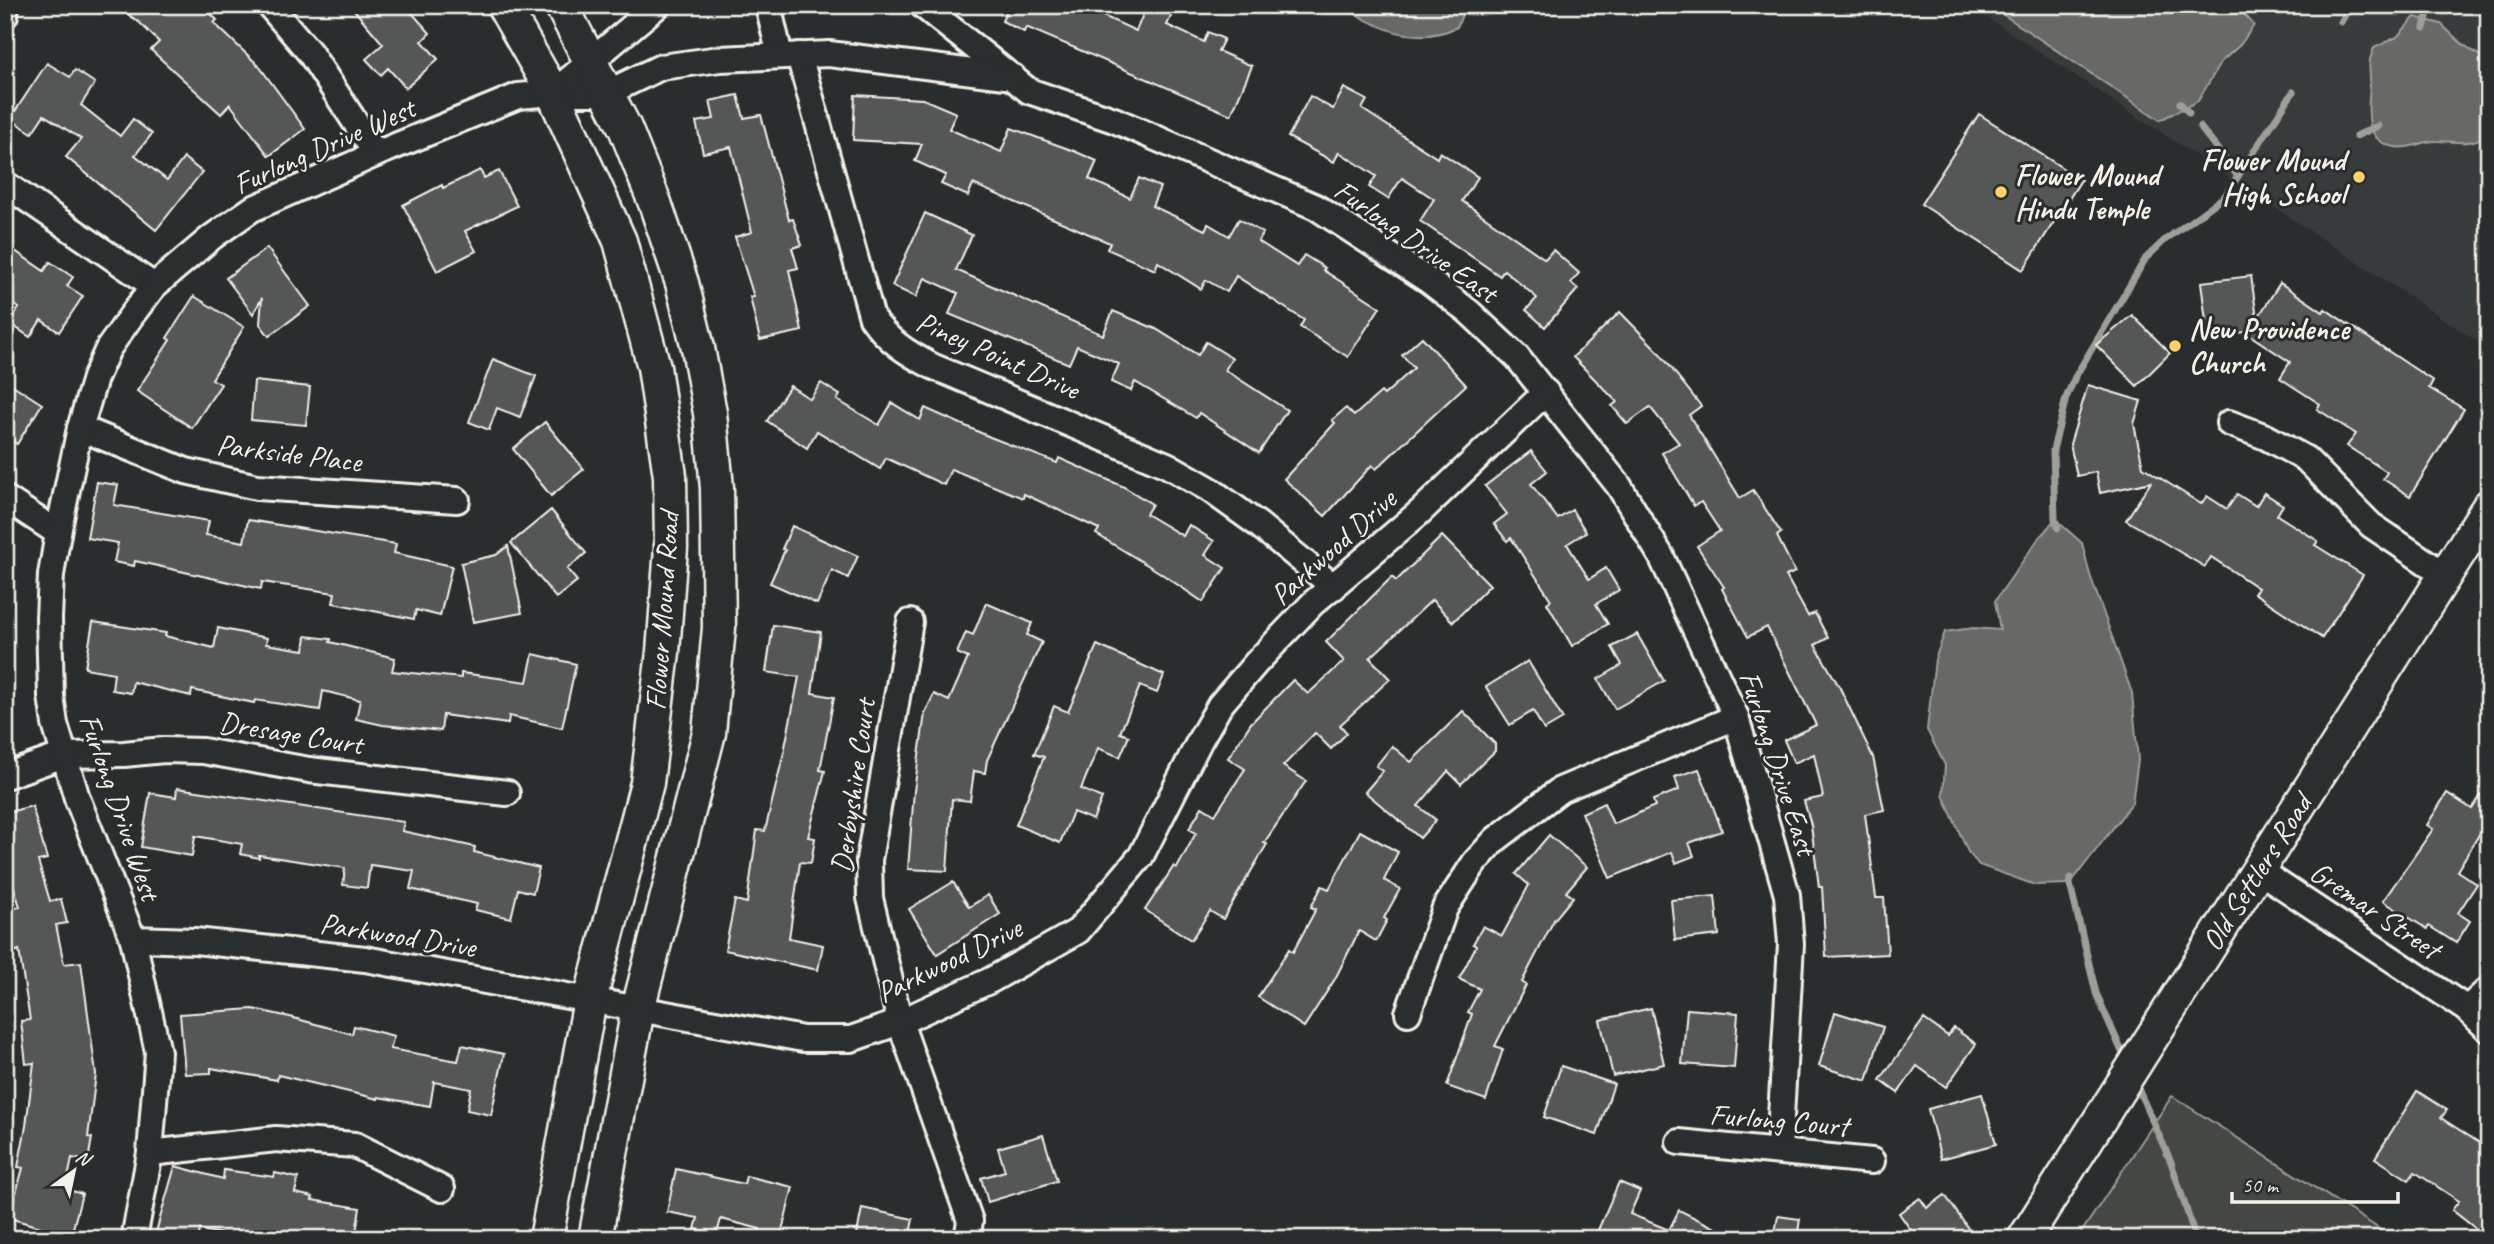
<svg xmlns="http://www.w3.org/2000/svg" width="2494" height="1244" font-family="Caveat,sans-serif">
  <rect width="100%" height="100%" fill="#2a2d2e"/>
  <filter id="ink" filterUnits="userSpaceOnUse"><feTurbulence type="fractalNoise" baseFrequency=".0143" numOctaves="2"/><feDisplacementMap in="SourceGraphic" scale="14" xChannelSelector="R" yChannelSelector="G"/><feConvolveMatrix kernelMatrix="1 2 1 2 8 2 1 2 1" color-interpolation-filters="sRGB"/></filter>
  <g filter="url(#ink)">
    <polygon fill="#373a3a" points="1968,5 2489,5 2489,349"/>
    <polygon fill="#444645" stroke="#9c9c96" stroke-width="2" points="2172,1096 2395,1239 2077,1239"/>
    <g fill="#676866" stroke="#9f9f9a" stroke-width="2">
      <path d="M1340,5H1466L1457,27C1415,47 1377,28 1340,5Z"/>
      <polygon points="1989,5 2236,5 2254,25 2240,45 2221,62 2198,101 2160,120"/>
      <path d="M2415,17L2441,24L2461,43L2489,62V133C2471,147 2458,141 2437,141C2423,140 2410,150 2395,147C2363,142 2368,108 2370,85C2371,67 2366,67 2374,48L2397,37Z"/>
      <polygon points="2055,519 2082,543 2090,575 2132,693 2138,760 2132,803 2070,884 2035,885 1979,865 1968,852 1943,795 1945,765 1927,730 1935,659 1945,632 1973,628 2000,630 1995,601 2036,542"/>
    </g>
    <g fill="none" stroke-linecap="round" stroke-linejoin="round">
      <g stroke="#9f9f9a" stroke-width="7">
        <polyline points="2341,22 2351,5"/>
        <polyline points="2424,28 2430,5"/>
        <polyline points="2180,103 2189,113"/>
        <polyline points="2200,127 2238,176"/>
        <polyline points="2356,136 2378,126"/>
        <polyline points="2058,528 2055,519 2053,450 2066,398 2075,377 2146,258 2165,240 2225,196 2293,92"/>
        <polyline points="2071,878 2070,884 2096,993 2127,1063"/>
        <polyline points="2134,1080 2171,1162 2196,1239"/>
      </g>
    </g>
    <g fill="#555756" stroke="#f4f1e8" stroke-width="2">
      <polygon points="115,5 202,5 217,20 214,23 259,66 305,129 269,156 230,104 221,114 151,50 159,42 140,23"/>
      <polygon points="350,5 405,5 430,33 422,41 438,59 406,88 388,68 381,75 366,59 383,44"/>
      <polygon points="1009,5 1079,5 1136,31 1147,5 1152,5 1172,14 1167,25 1204,42 1208,32 1224,39 1218,51 1252,66 1231,115 1026,27 1024,32 1002,21"/>
      <polygon points="47,63 70,77 75,70 95,83 81,105 120,136 133,119 152,134 135,155 167,180 184,158 202,172 156,230 66,157 81,139 44,115 32,133 10,119"/>
      <polygon points="1344,88 1367,100 1362,109 1437,158 1440,152 1478,177 1462,201 1545,259 1553,250 1579,273 1571,283 1578,289 1545,327 1526,310 1537,298 1504,270 1500,276 1420,221 1434,199 1402,178 1388,199 1369,187 1376,176 1339,152 1334,162 1288,137 1310,96 1333,109"/>
      <polygon points="738,95 744,118 761,115 789,220 793,219 802,245 792,248 798,268 789,270 802,331 760,340 750,297 754,297 735,237 752,232 731,147 703,153 696,122 714,119 710,101"/>
      <polygon points="855,95 923,99 956,113 949,129 1001,152 1011,128 1074,151 1097,161 1089,179 1130,198 1139,178 1160,187 1152,206 1205,230 1208,224 1229,236 1239,219 1263,233 1258,241 1297,266 1304,255 1325,268 1323,270 1380,307 1348,357 1300,327 1304,320 1236,276 1227,292 1206,280 1201,289 1158,262 1155,270 1107,249 1110,243 973,184 968,196 941,184 946,175 915,161 922,144 853,140"/>
      <polygon points="1979,114 2081,180 2023,270 1921,204"/>
      <polygon points="480,170 484,178 499,171 517,206 465,231 476,251 437,271 403,205 442,185 443,188"/>
      <polygon points="925,213 972,235 956,270 1103,335 1113,311 1156,329 1198,355 1206,342 1232,358 1225,370 1287,410 1259,453 1199,413 1196,418 1135,382 1131,391 1111,382 1119,364 1077,346 1069,364 949,314 958,293 925,278 916,297 892,286"/>
      <polygon points="5,244 44,271 50,262 73,277 67,286 83,296 59,332 41,320 30,337 9,323 19,308 5,299"/>
      <polygon points="267,248 310,306 269,336 260,324 262,298 253,314 226,278"/>
      <polygon points="2251,276 2257,319 2280,283 2323,312 2325,309 2433,381 2429,388 2464,409 2410,496 2383,479 2387,472 2347,446 2356,434 2317,409 2320,404 2280,378 2290,362 2245,332 2208,337 2201,282"/>
      <polygon points="194,296 244,327 212,379 221,384 192,428 137,391 170,340 167,338"/>
      <polygon points="1620,312 1657,350 1701,406 1689,415 1740,498 1753,490 1781,533 1777,536 1795,572 1786,576 1808,616 1815,613 1828,638 1815,645 1840,688 1873,757 1884,810 1865,814 1876,898 1884,898 1888,954 1826,957 1822,887 1819,887 1811,825 1804,801 1823,797 1814,754 1794,763 1784,740 1816,725 1767,627 1748,637 1722,589 1724,587 1697,546 1720,531 1701,502 1694,506 1662,453 1679,443 1650,407 1627,424 1612,406 1617,402 1573,357"/>
      <polygon points="2132,315 2170,353 2137,386 2096,345"/>
      <polygon points="1422,337 1466,385 1376,469 1372,465 1325,516 1284,479 1335,423 1332,420 1346,408 1354,416 1381,392 1384,395 1414,368 1402,355"/>
      <polygon points="493,359 536,376 520,417 497,408 489,430 469,422"/>
      <polygon points="5,380 42,404 17,444 5,436"/>
      <polygon points="254,381 310,387 306,425 251,420"/>
      <polygon points="821,383 840,395 837,400 879,425 892,403 920,420 925,408 990,437 1057,463 1059,458 1124,487 1152,504 1146,514 1183,536 1189,525 1214,541 1205,555 1225,568 1203,602 1159,572 1096,534 1099,529 1024,494 1023,498 951,469 944,485 886,458 880,469 817,431 807,448 767,421 790,386 810,399"/>
      <polygon points="2088,385 2141,401 2134,424 2143,467 2201,504 2207,496 2227,509 2237,494 2256,506 2264,493 2283,505 2277,515 2318,541 2315,545 2363,575 2322,638 2254,593 2258,588 2211,557 2205,567 2126,520 2151,482 2100,493 2096,472 2077,476 2070,444"/>
      <polygon points="545,422 584,469 551,496 513,449"/>
      <polygon points="1531,451 1547,471 1531,484 1558,519 1572,510 1586,532 1567,544 1589,579 1606,568 1619,590 1596,604 1608,624 1572,646 1547,603 1551,600 1511,538 1507,541 1494,524 1507,514 1485,486"/>
      <polygon points="97,482 118,485 114,505 209,521 206,535 244,542 248,520 396,544 394,553 452,566 440,616 416,610 414,619 333,603 335,593 262,582 261,589 135,561 134,566 114,562 118,543 87,538"/>
      <polygon points="551,510 586,553 567,569 577,581 556,598 511,543"/>
      <polygon points="792,526 858,556 848,578 832,570 817,604 770,583 785,550 782,549"/>
      <polygon points="1442,536 1490,585 1453,622 1432,600 1370,658 1390,679 1340,725 1347,733 1331,749 1315,733 1283,766 1306,781 1264,843 1267,844 1223,919 1210,911 1191,940 1145,910 1174,866 1177,868 1196,833 1189,829 1202,807 1215,815 1245,769 1228,758 1251,723 1293,680 1308,694 1344,661 1326,642 1392,577 1396,581"/>
      <polygon points="508,546 522,613 473,622 461,563 496,555"/>
      <polygon points="986,603 1032,623 1027,635 1042,642 987,760 985,773 974,771 970,801 952,799 947,871 908,869 914,791 925,713 934,694 949,701 968,658 957,653 966,632 973,635"/>
      <polygon points="93,622 166,633 165,636 214,648 218,628 267,638 266,644 304,650 306,636 331,639 330,642 395,658 392,671 461,678 461,673 527,682 533,654 576,664 562,728 509,716 508,724 443,715 441,731 383,725 356,719 360,700 323,691 320,710 255,700 254,703 192,690 191,696 133,682 131,693 112,690 114,673 85,668"/>
      <polygon points="773,625 821,632 812,693 834,697 820,770 825,771 808,837 815,838 811,863 800,862 789,938 823,945 818,970 725,950 735,900 747,903 757,830 765,831 784,752 799,677 766,672"/>
      <polygon points="1637,634 1664,681 1615,709 1598,679 1622,665 1612,647"/>
      <polygon points="1097,645 1164,675 1157,693 1140,686 1120,733 1129,736 1120,757 1098,748 1081,789 1102,798 1093,820 1073,812 1060,843 1016,825 1044,757 1034,754 1054,706 1068,712"/>
      <polygon points="1528,661 1563,719 1544,730 1533,711 1510,725 1486,687"/>
      <polygon points="1463,711 1495,744 1495,751 1461,784 1448,771 1418,806 1436,820 1420,838 1365,792 1383,771 1376,766 1392,746 1411,762"/>
      <polygon points="1699,769 1722,831 1689,843 1694,856 1676,863 1672,852 1610,878 1582,813 1604,803 1613,824 1655,806 1653,800 1679,790 1675,777"/>
      <polygon points="2489,783 2489,838 2480,833 2457,871 2477,884 2458,913 2470,921 2456,943 2429,926 2427,929 2383,901 2433,829 2427,825 2447,793 2472,809"/>
      <polygon points="177,788 404,822 402,831 475,847 474,852 539,868 533,893 518,889 511,918 475,910 477,904 410,889 414,871 370,865 367,888 343,885 345,868 259,855 259,858 240,854 242,844 195,836 192,856 141,847 150,793 176,797"/>
      <polygon points="32,806 47,859 38,861 50,901 61,899 67,923 56,925 64,964 81,962 96,1074 88,1137 92,1138 88,1161 72,1158 66,1189 82,1194 71,1236 9,1218 23,1168 18,1167 26,1126 34,1063 26,1064 21,1021 30,1020 19,950 14,952 5,910 20,907 5,858 5,813"/>
      <polygon points="1360,831 1398,852 1384,880 1400,889 1384,918 1387,920 1376,941 1359,931 1335,979 1304,1027 1258,997 1289,949 1293,952 1316,909 1311,907 1322,886 1329,889"/>
      <polygon points="1549,835 1587,867 1566,892 1573,897 1554,920 1522,982 1526,985 1495,1046 1503,1049 1486,1100 1447,1086 1472,1014 1468,1012 1480,989 1459,979 1476,946 1473,944 1483,926 1502,936 1529,885 1516,874"/>
      <polygon points="953,882 969,907 988,895 1000,914 937,954 909,909"/>
      <polygon points="1715,896 1719,935 1675,940 1671,900"/>
      <polygon points="1651,1008 1664,1064 1613,1076 1600,1020"/>
      <polygon points="253,1009 290,1017 352,1034 354,1026 394,1036 390,1049 458,1061 462,1045 504,1054 491,1115 467,1110 471,1089 434,1082 430,1106 378,1097 378,1099 278,1075 277,1080 211,1068 211,1073 185,1074 180,1014"/>
      <polygon points="1687,1009 1738,1013 1734,1068 1682,1064"/>
      <polygon points="1835,1012 1883,1027 1867,1081 1819,1066"/>
      <polygon points="1924,1019 1948,1036 1954,1028 1976,1044 1946,1087 1917,1066 1898,1093 1880,1080"/>
      <polygon points="1561,1066 1614,1084 1597,1135 1544,1117"/>
      <polygon points="2417,1091 2447,1110 2441,1118 2489,1149 2489,1239 2452,1210 2459,1201 2415,1172 2409,1180 2375,1158"/>
      <polygon points="1982,1094 1996,1144 1941,1159 1928,1109"/>
      <polygon points="1043,1135 1057,1181 988,1202 981,1178 1005,1171 998,1148"/>
      <polygon points="175,1166 223,1179 224,1170 274,1177 275,1173 298,1178 295,1193 313,1197 312,1200 360,1208 355,1239 253,1239 200,1230 198,1239 180,1239 156,1232"/>
      <polygon points="676,1169 744,1184 746,1176 793,1187 780,1239 757,1239 760,1229 721,1219 717,1234 695,1229 698,1218 667,1212"/>
      <polygon points="1619,1182 1640,1191 1630,1214 1669,1230 1679,1210 1738,1239 1594,1239"/>
      <polygon points="1945,1195 1969,1230 1956,1239 1917,1239 1899,1213 1920,1198 1927,1208"/>
      <polygon points="862,1208 913,1219 909,1239 856,1239"/>
      <polygon points="1778,1216 1800,1219 1797,1239 1774,1239"/>
    </g>
    <g fill="none" stroke-linecap="round" stroke-linejoin="round">
      <g stroke="#f4f1e8" stroke-width="30">
        <g id="minor">
          <polyline points="269,5 310,53 376,154"/>
          <polyline points="768,5 780,56"/>
          <polyline points="922,5 1029,91 1114,120 1316,207 1429,281 1469,312 1517,357 1619,486 1661,556 1736,717 1787,895 1791,944 1779,1151"/>
          <polyline points="5,15 6,5"/>
          <path d="M799,55L872,318C888,341 907,353 932,366L1167,465L1209,489L1259,525L1334,587"/>
          <polyline points="553,93 658,5"/>
          <polyline points="5,184 154,286"/>
          <polyline points="2229,423 2266,437 2306,459 2371,525 2445,575"/>
          <polyline points="80,428 186,471 257,487 457,500"/>
          <polyline points="5,498 58,533"/>
          <polyline points="910,622 869,860 870,898 900,1022 970,1221 967,1239"/>
          <polyline points="5,776 64,755 124,754 164,750 203,751 309,770 507,793"/>
          <polyline points="2258,870 2467,1009 2489,1030"/>
          <polyline points="133,939 195,941 365,959 803,1039 851,1039 900,1022 991,980 1078,931 1141,856 1200,740 1220,705 1256,663 1313,603 1420,512 1546,392"/>
          <polyline points="2467,1009 2489,989"/>
          <polyline points="1408,1013 1445,908 1475,862 1495,840 1560,790 1736,717"/>
          <polyline points="1679,1142 1872,1161"/>
          <polyline points="150,1153 276,1139 355,1145 442,1189"/>
          <polyline points="134,1239 150,1153 158,1052 133,939 77,798 55,724 51,696 49,618 51,575 58,533 80,428 95,378 108,349 134,312 154,286 212,237 252,209 376,154 518,96 553,93 607,93 661,67 720,59 829,54 1013,77"/>
        </g>
      </g>
      <g stroke="#f4f1e8" stroke-width="37">
        <g id="major">
          <polyline points="503,5 553,93 620,241 654,367 670,476 671,548 663,652 647,783 590,1000 546,1239"/>
          <polyline points="561,5 625,128 655,203 682,283 698,348 710,413 717,488 719,628 709,733 638,1009 595,1239"/>
          <path id="s1" d="M2024,1239L2489,506"/>
        </g>
      </g>
      <use href="#minor" stroke="#2a2d2e" stroke-width="24"/>
      <use href="#major" stroke="#2a2d2e" stroke-width="32"/>
    </g>
  </g>
  <g fill="#ffd166" stroke="#2a2d2e" stroke-width="2.5">
    <circle cx="2359" cy="177" r="7"/>
    <circle cx="2001" cy="192" r="7"/>
    <circle cx="2175" cy="346" r="7"/>
  </g>
  <g text-anchor="middle" dominant-baseline="central" stroke-width="6" stroke-linejoin="round" paint-order="stroke">
    <g font-size="30" fill="#f4f1e8" stroke="#2a2d2e">
      <text transform="translate(324 146) rotate(-24)">Furlong Drive West</text>
      <text transform="translate(1416 241) rotate(35)">Furlong Drive East</text>
      <text transform="translate(998 355) rotate(24)">Piney Point Drive</text>
      <text transform="translate(289 453) rotate(7)">Parkside Place</text>
      <text transform="translate(1333 547) rotate(-42)">Parkwood Drive</text>
      <text transform="translate(662 611) rotate(-86)">Flower Mound Road</text>
      <text transform="translate(291 733) rotate(9)">Dresage Court</text>
      <text transform="translate(1778 763) rotate(72)">Furlong Drive East</text>
      <text transform="translate(853 786) rotate(-82)">Derbyshire Court</text>
      <text transform="translate(120 807) rotate(71)">Furlong Drive West</text>
      <text stroke="none"><textPath href="#s1" startOffset="434">Old Settlers Road</textPath></text>
      <text transform="translate(2375 910) rotate(34)">Gremar Street</text>
      <text transform="translate(398 935) rotate(9)">Parkwood Drive</text>
      <text transform="translate(949 960) rotate(-26)">Parkwood Drive</text>
      <text transform="translate(1779 1120) rotate(5)">Furlong Court</text>
    </g>
    <g font-size="30" font-weight="bold" fill="#f4f1e8" stroke="#2a2d2e" text-anchor="start">
      <text x="2345" y="160" text-anchor="end">Flower Mound<tspan x="2345" dy="34">High School</tspan></text>
      <text x="2015" y="175">Flower Mound<tspan x="2015" dy="34">Hindu Temple</tspan></text>
      <text x="2189" y="329">New Providence<tspan x="2189" dy="34">Church</tspan></text>
    </g>
  </g>
  <rect width="2494" height="1244" fill="none" stroke="#2a2d2e" stroke-width="28"/>
  <rect x="14" y="14" width="2466" height="1216" fill="none" stroke="#f4f1e8" stroke-width="2.5" filter="url(#ink)"/>
  <g transform="translate(74 1171) rotate(33)" stroke="#2a2d2e" stroke-width="5" paint-order="stroke">
  <path d="M0-5L12 26L0 18L-12 26Z" fill="#f4f1e8"/>
  <text y="-10" font-size="19" font-weight="bold" text-anchor="middle" fill="#f4f1e8">N</text>
  </g>
  <path d="M2232 1192v10h166v-10" fill="none" stroke="#f4f1e8" stroke-width="3.5"/>
  <text x="2242" y="1192" font-size="21" fill="#f4f1e8" stroke="#2a2d2e" stroke-width="5" paint-order="stroke">50 m</text>
</svg>
